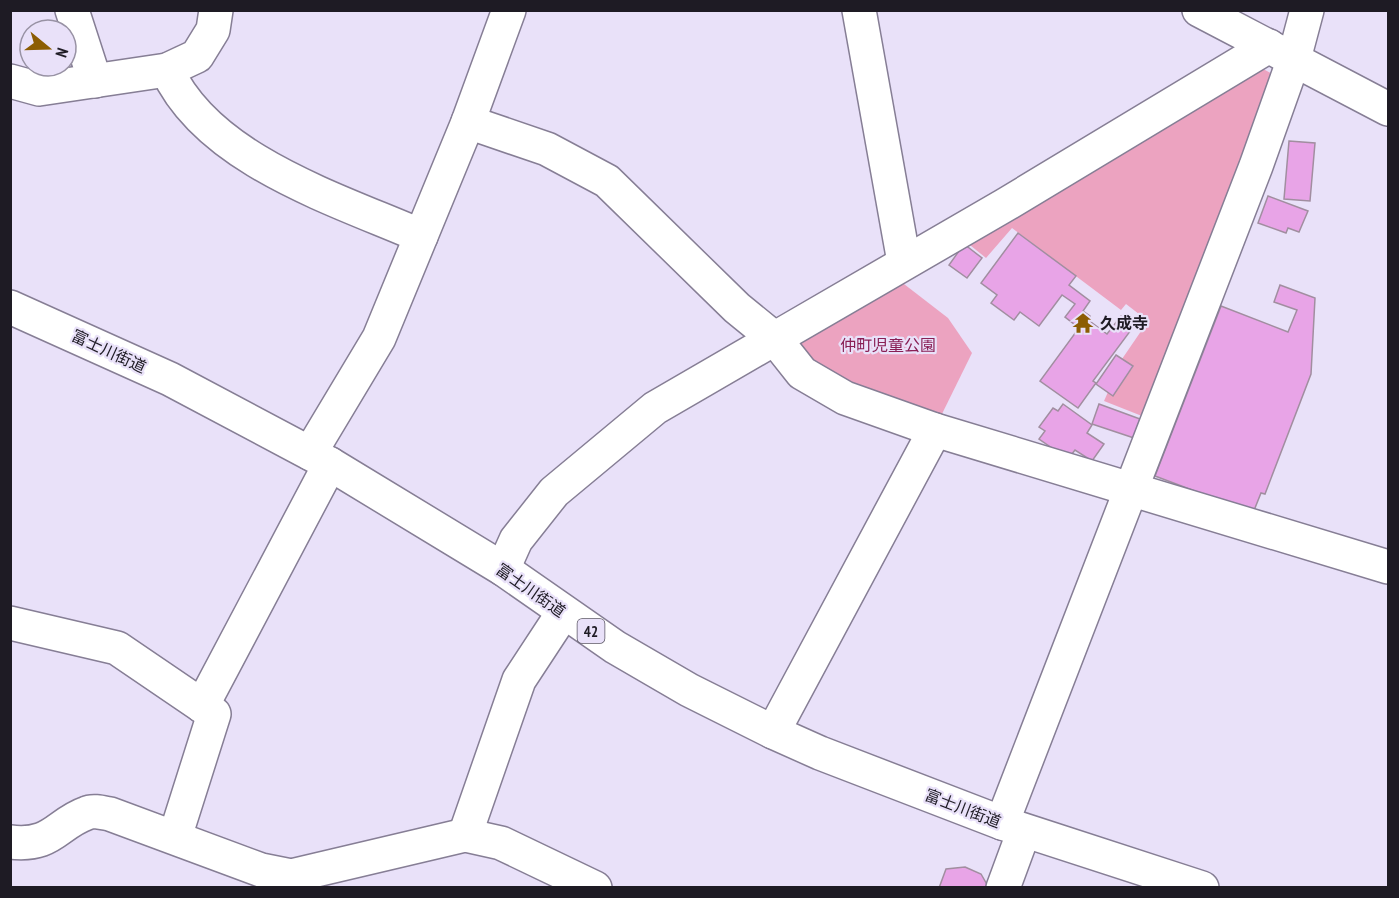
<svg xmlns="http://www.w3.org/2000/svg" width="1399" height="898" font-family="'PT Sans Narrow','Noto Sans JP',sans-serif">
  <rect width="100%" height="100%" fill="#e9e1f9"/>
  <g fill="#eca3c0">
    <polygon points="1252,63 1276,76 1147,418 1104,401 1108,392 1113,395 1133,367 1122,359 1148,321 1126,304 1121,310 1012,228 986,258 960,237"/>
    <polygon points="891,274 948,318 972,353 937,424 848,391 788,340"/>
  </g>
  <g fill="#e8a4e7" stroke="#a18ea0" stroke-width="1.5">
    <polygon points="1289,141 1315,143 1310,201 1284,199"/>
    <polygon points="1268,196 1308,211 1299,232 1288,228 1286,233 1258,223"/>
    <polygon points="1018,233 1076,276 1069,285 1090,301 1083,311 1090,316 1087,319 1107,334 1121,316 1134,326 1093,381 1096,383 1078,408 1040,381 1079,328 1065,317 1075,304 1062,295 1039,326 1020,312 1014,320 991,303 997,295 981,283"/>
    <polygon points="964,244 982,258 967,278 949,265"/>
    <polygon points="1280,285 1315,298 1311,374 1265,494 1261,493 1253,513 1155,476 1221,306 1288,332 1297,310 1274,302"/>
    <polygon points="1116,355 1133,366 1113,396 1096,384"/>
    <polygon points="1063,404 1092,425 1087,433 1104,444 1092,461 1075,450 1068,459 1039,439 1045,431 1039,427 1053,408 1058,411"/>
    <polygon points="1099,404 1140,419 1134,438 1092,424"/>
    <polygon points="965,867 981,874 989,888 939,888 946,869"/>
  </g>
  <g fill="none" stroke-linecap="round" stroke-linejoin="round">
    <g stroke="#867e95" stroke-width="36">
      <g id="minor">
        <polyline points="72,10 95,81"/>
        <polyline points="859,10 904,262"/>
        <polyline points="1199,10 1388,109"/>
        <path d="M167,70C208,160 336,199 421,236"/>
        <polyline points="10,81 39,89 167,70 197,56 213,30 216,10"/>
        <polyline points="468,122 547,149 607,181 737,308 775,339 802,373 845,398 935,430 1388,567"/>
        <polyline points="310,453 379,338 468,122 509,10"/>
        <polyline points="503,569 516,540 554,492 655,408 1005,205 1269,46"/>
        <polyline points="10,623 117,648 214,714 175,837"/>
        <polyline points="202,706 330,464"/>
        <polyline points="773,732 935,430"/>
        <polyline points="1002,823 1256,166 1294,59 1307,10"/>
        <polyline points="465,835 519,680 563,613"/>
        <path d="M10,842C53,847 56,824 87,813C93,810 104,813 110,814L261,870L291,876L465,835L501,843L595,888"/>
        <polyline points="1003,888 1024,831"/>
      </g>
    </g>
    <g stroke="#867e95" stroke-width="36">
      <polyline id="major" points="10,307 170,379 330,464 503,569 615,647 689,690 773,732 820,753 1002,823 1202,888"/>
    </g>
    <use href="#minor" stroke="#fff" stroke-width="33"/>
    <use href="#major" stroke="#fff" stroke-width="33"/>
  </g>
  <defs>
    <g id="temple-bare" transform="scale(1.62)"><path d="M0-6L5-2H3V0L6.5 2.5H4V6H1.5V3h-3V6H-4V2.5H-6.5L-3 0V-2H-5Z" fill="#8c5d03" stroke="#e9e1f9" stroke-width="2.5" paint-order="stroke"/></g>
  </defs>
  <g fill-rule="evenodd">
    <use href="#temple-bare" x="1083" y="323"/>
  </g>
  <g text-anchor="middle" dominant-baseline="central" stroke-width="4.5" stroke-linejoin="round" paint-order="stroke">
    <rect fill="#e9e1f9" stroke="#5b5664" stroke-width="1.5" x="577.5" y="619" width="27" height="24" rx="4.5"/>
    <g font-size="15" font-weight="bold" fill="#1e1b24">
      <text x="591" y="631">42</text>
    </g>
    <g font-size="16" font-weight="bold" fill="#1e1b24" stroke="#e9e1f9" text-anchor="start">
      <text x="1100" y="323">久成寺</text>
    </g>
    <g font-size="16" fill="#891f55" stroke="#e9e1f9">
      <text x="888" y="345">仲町児童公園</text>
    </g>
    <g font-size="16" fill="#1e1b24" stroke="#e9e1f9">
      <text transform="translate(109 351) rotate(25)">富士川街道</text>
      <text transform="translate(531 590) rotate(35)">富士川街道</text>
      <text transform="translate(963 808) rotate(21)">富士川街道</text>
    </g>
  </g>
  <rect width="1399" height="898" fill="none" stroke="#1e1b24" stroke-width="24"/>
  <g transform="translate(48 48) rotate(109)"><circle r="28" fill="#e9e1f9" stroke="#9892a4" stroke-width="1.5"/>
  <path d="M0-4.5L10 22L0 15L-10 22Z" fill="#8c5d03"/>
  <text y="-9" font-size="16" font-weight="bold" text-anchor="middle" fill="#1e1b24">N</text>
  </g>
</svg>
